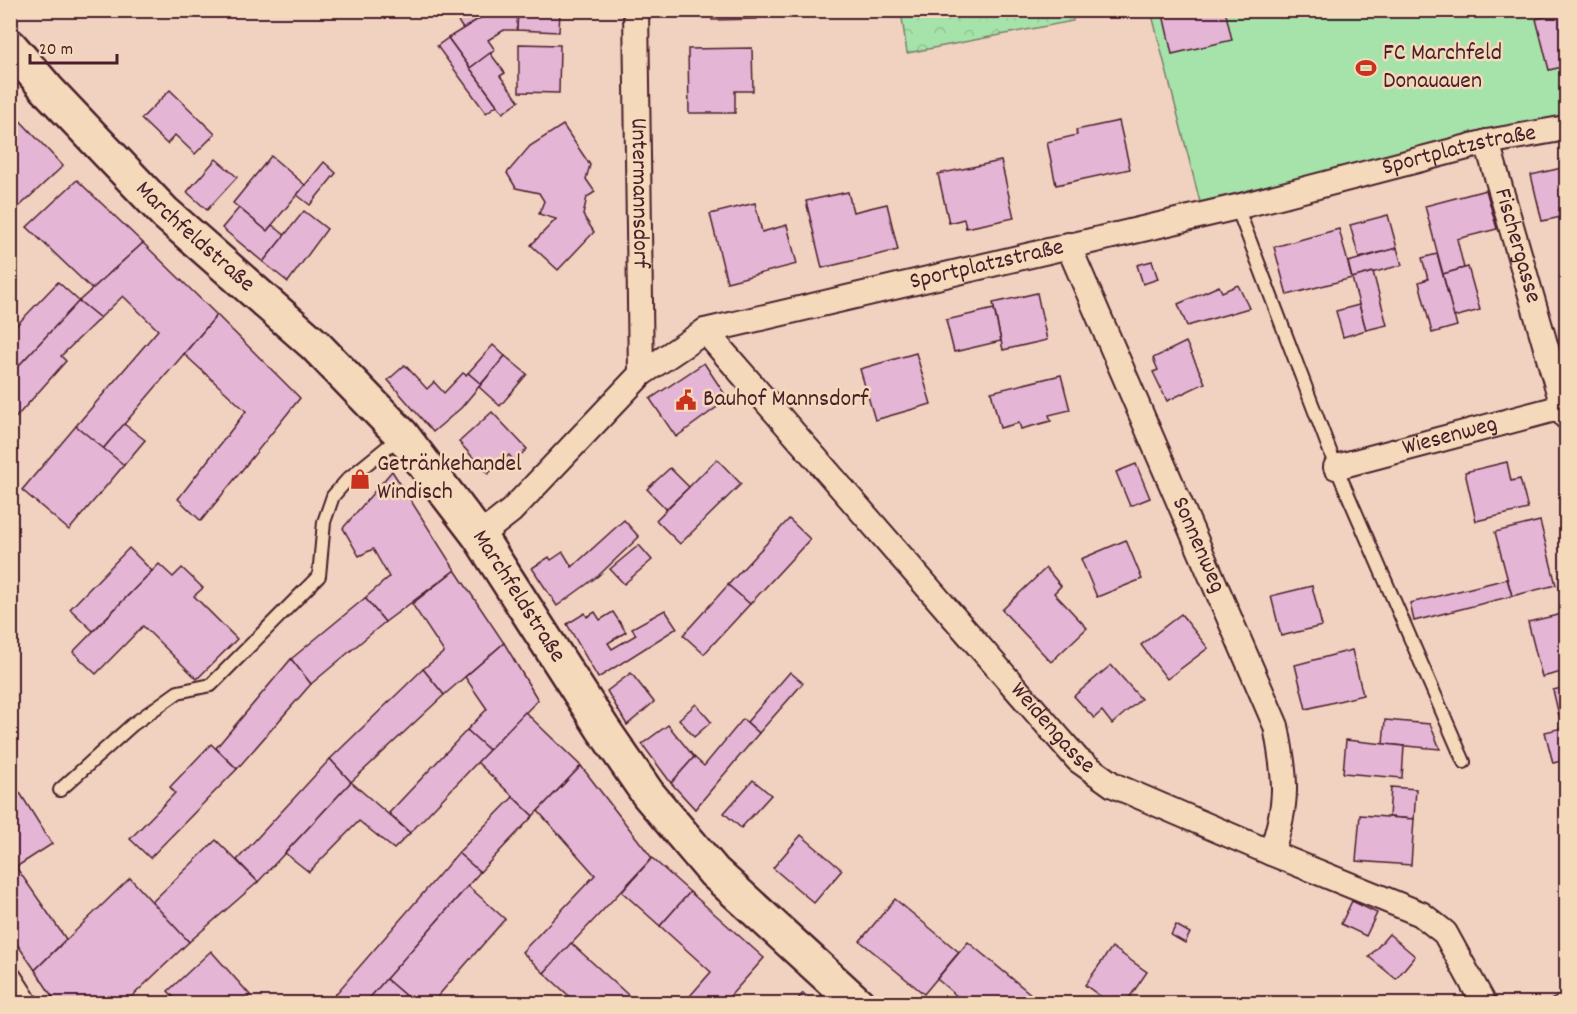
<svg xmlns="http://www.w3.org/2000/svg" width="1577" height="1014" font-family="Dekko,sans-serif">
  <defs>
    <pattern id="forest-crowns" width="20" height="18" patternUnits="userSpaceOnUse" patternTransform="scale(1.5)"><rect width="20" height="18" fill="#a5e3aa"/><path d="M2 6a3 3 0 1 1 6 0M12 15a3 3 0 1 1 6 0" fill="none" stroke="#90c292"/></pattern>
  </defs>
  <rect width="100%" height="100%" fill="#f1d2c0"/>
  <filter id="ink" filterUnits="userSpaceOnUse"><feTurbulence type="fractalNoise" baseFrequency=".0167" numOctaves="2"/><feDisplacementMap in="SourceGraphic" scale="12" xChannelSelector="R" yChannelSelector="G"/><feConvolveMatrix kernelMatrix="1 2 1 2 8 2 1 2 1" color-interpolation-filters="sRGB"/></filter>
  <g filter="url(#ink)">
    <polygon fill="#a5e3aa" stroke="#78816a" stroke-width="1.5" points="1151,11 1564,11 1566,21 1566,114 1200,202"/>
    <polygon fill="url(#forest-crowns)" stroke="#78816a" stroke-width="1.5" points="901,11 1072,11 1073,21 907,53"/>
    <g fill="#e5b5d6" stroke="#4a1f2b" stroke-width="1.5">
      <polygon points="451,10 493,10 463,29"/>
      <polygon points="493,10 518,10 517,30 504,30 488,40 495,50 470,68 448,38"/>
      <polygon points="518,10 560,10 559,32 517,30"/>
      <polygon points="712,10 757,10 757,19 712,20"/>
      <polygon points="1162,10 1225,10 1232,40 1172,54"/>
      <polygon points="1564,12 1566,66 1549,70 1536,19"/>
      <polygon points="448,38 497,105 486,113 437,46"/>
      <polygon points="519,44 560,45 559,93 519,92"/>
      <polygon points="752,48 753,91 735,91 735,113 689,113 688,49"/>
      <polygon points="490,53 505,73 500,76 519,101 503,113 470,68"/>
      <polygon points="170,90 215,134 195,154 175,135 167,144 141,119"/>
      <polygon points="10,110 63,166 10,215 10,174 16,169 10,163"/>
      <polygon points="1119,121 1130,169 1056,185 1047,142 1077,135 1076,130"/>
      <polygon points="563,125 590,165 586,179 595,192 587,197 583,215 594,232 558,270 531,245 556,219 539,214 544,201 539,193 516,188 507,173 530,146"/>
      <polygon points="271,156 305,185 267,231 233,203"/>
      <polygon points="216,159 237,177 207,210 187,192"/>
      <polygon points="1001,161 1014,218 966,228 964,219 949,223 938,174"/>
      <polygon points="324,162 336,173 310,205 297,195"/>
      <polygon points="1566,167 1566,216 1542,221 1531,175"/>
      <polygon points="77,180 143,243 92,289 27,227"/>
      <polygon points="1486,190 1497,229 1457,239 1464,268 1443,274 1425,206"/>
      <polygon points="848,192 853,212 887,204 898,250 822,268 806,201"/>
      <polygon points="755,203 762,232 787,225 797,264 727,282 710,214"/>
      <polygon points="239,208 267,231 272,225 285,235 263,262 222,228"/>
      <polygon points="304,211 327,229 288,282 263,262"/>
      <polygon points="1388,215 1397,248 1359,258 1350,225"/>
      <polygon points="1339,229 1352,278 1287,295 1274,247"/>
      <polygon points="143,243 217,315 103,449 76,426 158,330 123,296 100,318 79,301"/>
      <polygon points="1397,248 1402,265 1352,278 1348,262"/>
      <polygon points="1437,254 1457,326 1432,333 1419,282 1428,279 1422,258"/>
      <polygon points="1152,261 1158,279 1143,284 1137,265"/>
      <polygon points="1468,267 1480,310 1454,317 1443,274"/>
      <polygon points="1373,272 1387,325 1366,330 1352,278"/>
      <polygon points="58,282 79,301 10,375 10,332"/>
      <polygon points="1238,285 1249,308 1187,326 1178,304 1219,286 1222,292"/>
      <polygon points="1037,293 1047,340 1003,350 993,303"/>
      <polygon points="79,301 100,318 61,356 66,361 10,424 10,375"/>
      <polygon points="1359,305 1366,330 1343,337 1336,311"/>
      <polygon points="994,309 1001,341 954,352 946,320"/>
      <polygon points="217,315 300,398 201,521 178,499 246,411 184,354"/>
      <polygon points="1186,342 1205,383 1167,401 1153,372 1158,370 1153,358"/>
      <polygon points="493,345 505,356 481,384 468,373"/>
      <polygon points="916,353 931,404 875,420 860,369"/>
      <polygon points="505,356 527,374 500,406 479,387"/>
      <polygon points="704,363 728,399 676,437 650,399"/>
      <polygon points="405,365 427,389 434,382 444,393 463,373 466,375 468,373 481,384 461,408 433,432 388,380"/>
      <polygon points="1061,375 1070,410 1049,415 1051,421 1021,429 1019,423 1000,428 991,392"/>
      <polygon points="492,412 527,449 514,461 509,455 488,474 459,442"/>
      <polygon points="124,424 145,440 124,465 103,449"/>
      <polygon points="76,426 124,465 69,530 22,490"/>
      <polygon points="717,459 741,484 680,544 656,520"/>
      <polygon points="1507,462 1511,481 1520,479 1528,509 1476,521 1465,472"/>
      <polygon points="1136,464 1150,498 1130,506 1116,472"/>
      <polygon points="670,468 689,487 666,509 647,489"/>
      <polygon points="392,471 455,570 385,622 365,598 389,577 373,549 359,556 343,528"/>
      <polygon points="789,519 810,539 750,604 728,585"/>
      <polygon points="624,520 639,537 598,576 557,606 532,568 549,557 551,560 563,552 572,567"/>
      <polygon points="1540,521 1556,585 1512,596 1495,532"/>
      <polygon points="1126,540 1142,579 1097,597 1081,559"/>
      <polygon points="639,545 652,560 624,584 610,569"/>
      <polygon points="129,548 152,571 93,631 70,609"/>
      <polygon points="159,564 173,577 182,568 203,588 194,596 237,639 197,679 143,626 96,674 73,652"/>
      <polygon points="1046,568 1061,586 1054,593 1087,628 1051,662 1002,610"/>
      <polygon points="455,570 504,643 444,695 423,669 444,652 412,604"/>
      <polygon points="1507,579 1512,596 1414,621 1410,603"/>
      <polygon points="728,585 750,604 704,654 683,635"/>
      <polygon points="1312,586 1322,626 1281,636 1271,596"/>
      <polygon points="365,598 385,622 311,684 291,659"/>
      <polygon points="665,610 677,628 598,678 567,624 585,613 587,617 595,612 600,620 613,612 626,632 608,643 612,649 636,635 632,628"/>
      <polygon points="1566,613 1566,671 1542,677 1528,622"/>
      <polygon points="1181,614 1208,648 1167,679 1141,645"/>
      <polygon points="504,643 538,700 489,750 467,730 487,709 465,677"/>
      <polygon points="1352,650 1363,695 1306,709 1295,665"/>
      <polygon points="291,659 311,684 237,769 216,748"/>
      <polygon points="1111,665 1141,699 1112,724 1102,711 1094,718 1074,696"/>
      <polygon points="423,669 444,695 351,782 330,759"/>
      <polygon points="790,672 803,683 759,733 747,722"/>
      <polygon points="631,673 654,702 627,725 607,691"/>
      <polygon points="1566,687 1566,760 1553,763 1545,732 1562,728 1553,690"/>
      <polygon points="696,704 711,722 694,737 679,719"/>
      <polygon points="525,712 581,766 533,816 477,762"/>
      <polygon points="743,719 759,733 695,809 671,783 694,757 704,766"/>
      <polygon points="1385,720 1430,724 1440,749 1383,744"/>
      <polygon points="668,725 694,757 671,783 642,744"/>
      <polygon points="467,730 489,750 410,833 389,813"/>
      <polygon points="1346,740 1404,746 1402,778 1343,773"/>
      <polygon points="211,744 237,769 150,858 130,839 175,793 170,787"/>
      <polygon points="330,759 351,782 258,882 237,860"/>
      <polygon points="581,766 652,858 544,973 522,952 595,875 538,811"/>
      <polygon points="10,777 52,844 16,867 66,939 35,970 10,934"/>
      <polygon points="753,780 771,795 741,828 724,813"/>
      <polygon points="351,782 410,833 394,849 359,821 309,872 285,853"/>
      <polygon points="1391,787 1416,789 1414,819 1389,817"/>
      <polygon points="513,797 533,816 480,872 458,853"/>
      <polygon points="1360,815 1414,819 1411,865 1356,861"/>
      <polygon points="801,835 842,870 814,903 773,868"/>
      <polygon points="216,840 258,882 189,942 151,903"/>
      <polygon points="458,853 480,872 367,1001 327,1004"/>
      <polygon points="652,858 690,892 660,926 622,892"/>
      <polygon points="130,878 189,942 124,1004 57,1004 35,970"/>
      <polygon points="468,886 505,919 431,1004 415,1004 386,979"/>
      <polygon points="690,892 764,958 723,1004 683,1004 711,972 660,926"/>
      <polygon points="895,899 959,952 924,994 860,941"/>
      <polygon points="1352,901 1377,913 1366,936 1341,924"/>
      <polygon points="1176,925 1190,933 1185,943 1171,935"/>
      <polygon points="1389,934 1415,956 1396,979 1369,957"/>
      <polygon points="968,942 1038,1000 1035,1004 966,1004 937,979"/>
      <polygon points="571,943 638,1004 578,1004 544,973"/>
      <polygon points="1112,947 1147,972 1125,1004 1111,1004 1085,985"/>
      <polygon points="211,951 250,995 241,1004 180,1004 168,991"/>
      <polygon points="386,979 415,1004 370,1004 367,1001"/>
      <polygon points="1566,991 1566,1004 1544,1004"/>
      <polygon points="803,993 815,1004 794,1004"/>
    </g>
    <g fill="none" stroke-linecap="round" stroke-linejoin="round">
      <g stroke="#4a1f2b" stroke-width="16">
        <g id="lane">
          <polyline points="1237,207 1336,467 1464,762"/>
          <polyline points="60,790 132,725 178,692 211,685 319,576 324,522 333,496 348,479 401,436"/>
        </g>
      </g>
      <g stroke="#4a1f2b" stroke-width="28">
        <g id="street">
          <path id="s1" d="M636,10L641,374"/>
          <path id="s2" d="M1487,142L1566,417"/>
          <path id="s3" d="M1068,245L1276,726C1286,780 1289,801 1271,853"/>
          <path id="s4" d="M705,331L1078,760L1113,785L1271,853L1421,914L1445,933L1484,1004"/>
          <path id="s5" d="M1336,467L1566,406"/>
          <path id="s6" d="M479,536L511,511L641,374L705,331L1237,207L1487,142L1566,128"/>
          <polyline points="10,979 26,1004"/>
        </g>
      </g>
      <g stroke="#4a1f2b" stroke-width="38">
        <g id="primary">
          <path id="s7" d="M10,46L47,89L165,213L315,345L402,435L479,536L603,729L648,794L714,872L858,1004"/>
        </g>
      </g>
      <use href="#lane" stroke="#f4d9bb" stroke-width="12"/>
      <use href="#street" stroke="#f4d9bb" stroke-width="24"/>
      <use href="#primary" stroke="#f4d9bb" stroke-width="33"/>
    </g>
  </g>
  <defs>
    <g id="stadium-bare" transform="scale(1.62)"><path d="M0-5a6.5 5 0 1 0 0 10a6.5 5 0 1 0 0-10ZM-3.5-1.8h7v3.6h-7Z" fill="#c8321e" stroke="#f4d9bb" stroke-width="2.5" paint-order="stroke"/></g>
    <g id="civic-bare" transform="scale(1.62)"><path d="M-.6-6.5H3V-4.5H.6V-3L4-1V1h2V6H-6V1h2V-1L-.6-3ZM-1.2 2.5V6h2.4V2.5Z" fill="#c8321e" stroke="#f4d9bb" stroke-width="2.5" paint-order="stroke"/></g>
    <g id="shop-bare" transform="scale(1.62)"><path d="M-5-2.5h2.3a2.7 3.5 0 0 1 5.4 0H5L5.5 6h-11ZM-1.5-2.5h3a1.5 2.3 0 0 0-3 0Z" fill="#c8321e" stroke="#f4d9bb" stroke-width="2.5" paint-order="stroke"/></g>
  </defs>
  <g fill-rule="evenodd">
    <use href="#stadium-bare" x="1366" y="68"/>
    <use href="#civic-bare" x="686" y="400"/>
    <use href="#shop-bare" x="360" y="479"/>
  </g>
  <g text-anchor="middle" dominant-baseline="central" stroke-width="5" stroke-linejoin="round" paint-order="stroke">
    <g font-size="24" fill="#4a1f2b" stroke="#f4d9bb" text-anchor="start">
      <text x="1383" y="54">FC Marchfeld<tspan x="1383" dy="28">Donauauen</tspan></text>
      <text x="703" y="400">Bauhof Mannsdorf</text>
      <text x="377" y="465">Getränkehandel<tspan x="377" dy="28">Windisch</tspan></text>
    </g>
    <g font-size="24" fill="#4a1f2b" stroke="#f4d9bb">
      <text stroke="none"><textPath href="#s6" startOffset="1082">Sportplatzstraße</textPath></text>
      <text stroke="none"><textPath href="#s1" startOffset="183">Untermannsdorf</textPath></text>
      <text stroke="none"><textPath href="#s7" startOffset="266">Marchfeldstraße</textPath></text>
      <text stroke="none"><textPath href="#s2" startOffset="108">Fischergasse</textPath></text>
      <text stroke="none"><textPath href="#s6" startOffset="596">Sportplatzstraße</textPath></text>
      <text stroke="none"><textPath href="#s5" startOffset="118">Wiesenweg</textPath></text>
      <text stroke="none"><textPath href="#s3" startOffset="327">Sonnenweg</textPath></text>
      <text stroke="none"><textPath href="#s7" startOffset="752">Marchfeldstraße</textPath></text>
      <text stroke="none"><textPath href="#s4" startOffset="528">Weidengasse</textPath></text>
    </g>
  </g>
  <rect width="1577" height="1014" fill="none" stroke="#f4d9bb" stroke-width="36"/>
  <rect x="18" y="18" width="1541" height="978" fill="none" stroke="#4a1f2b" stroke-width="2" filter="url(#ink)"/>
  <path d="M30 54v9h87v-9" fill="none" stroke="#4a1f2b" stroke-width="3"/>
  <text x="39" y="54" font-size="18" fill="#4a1f2b" stroke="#f4d9bb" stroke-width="4.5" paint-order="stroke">20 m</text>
</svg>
